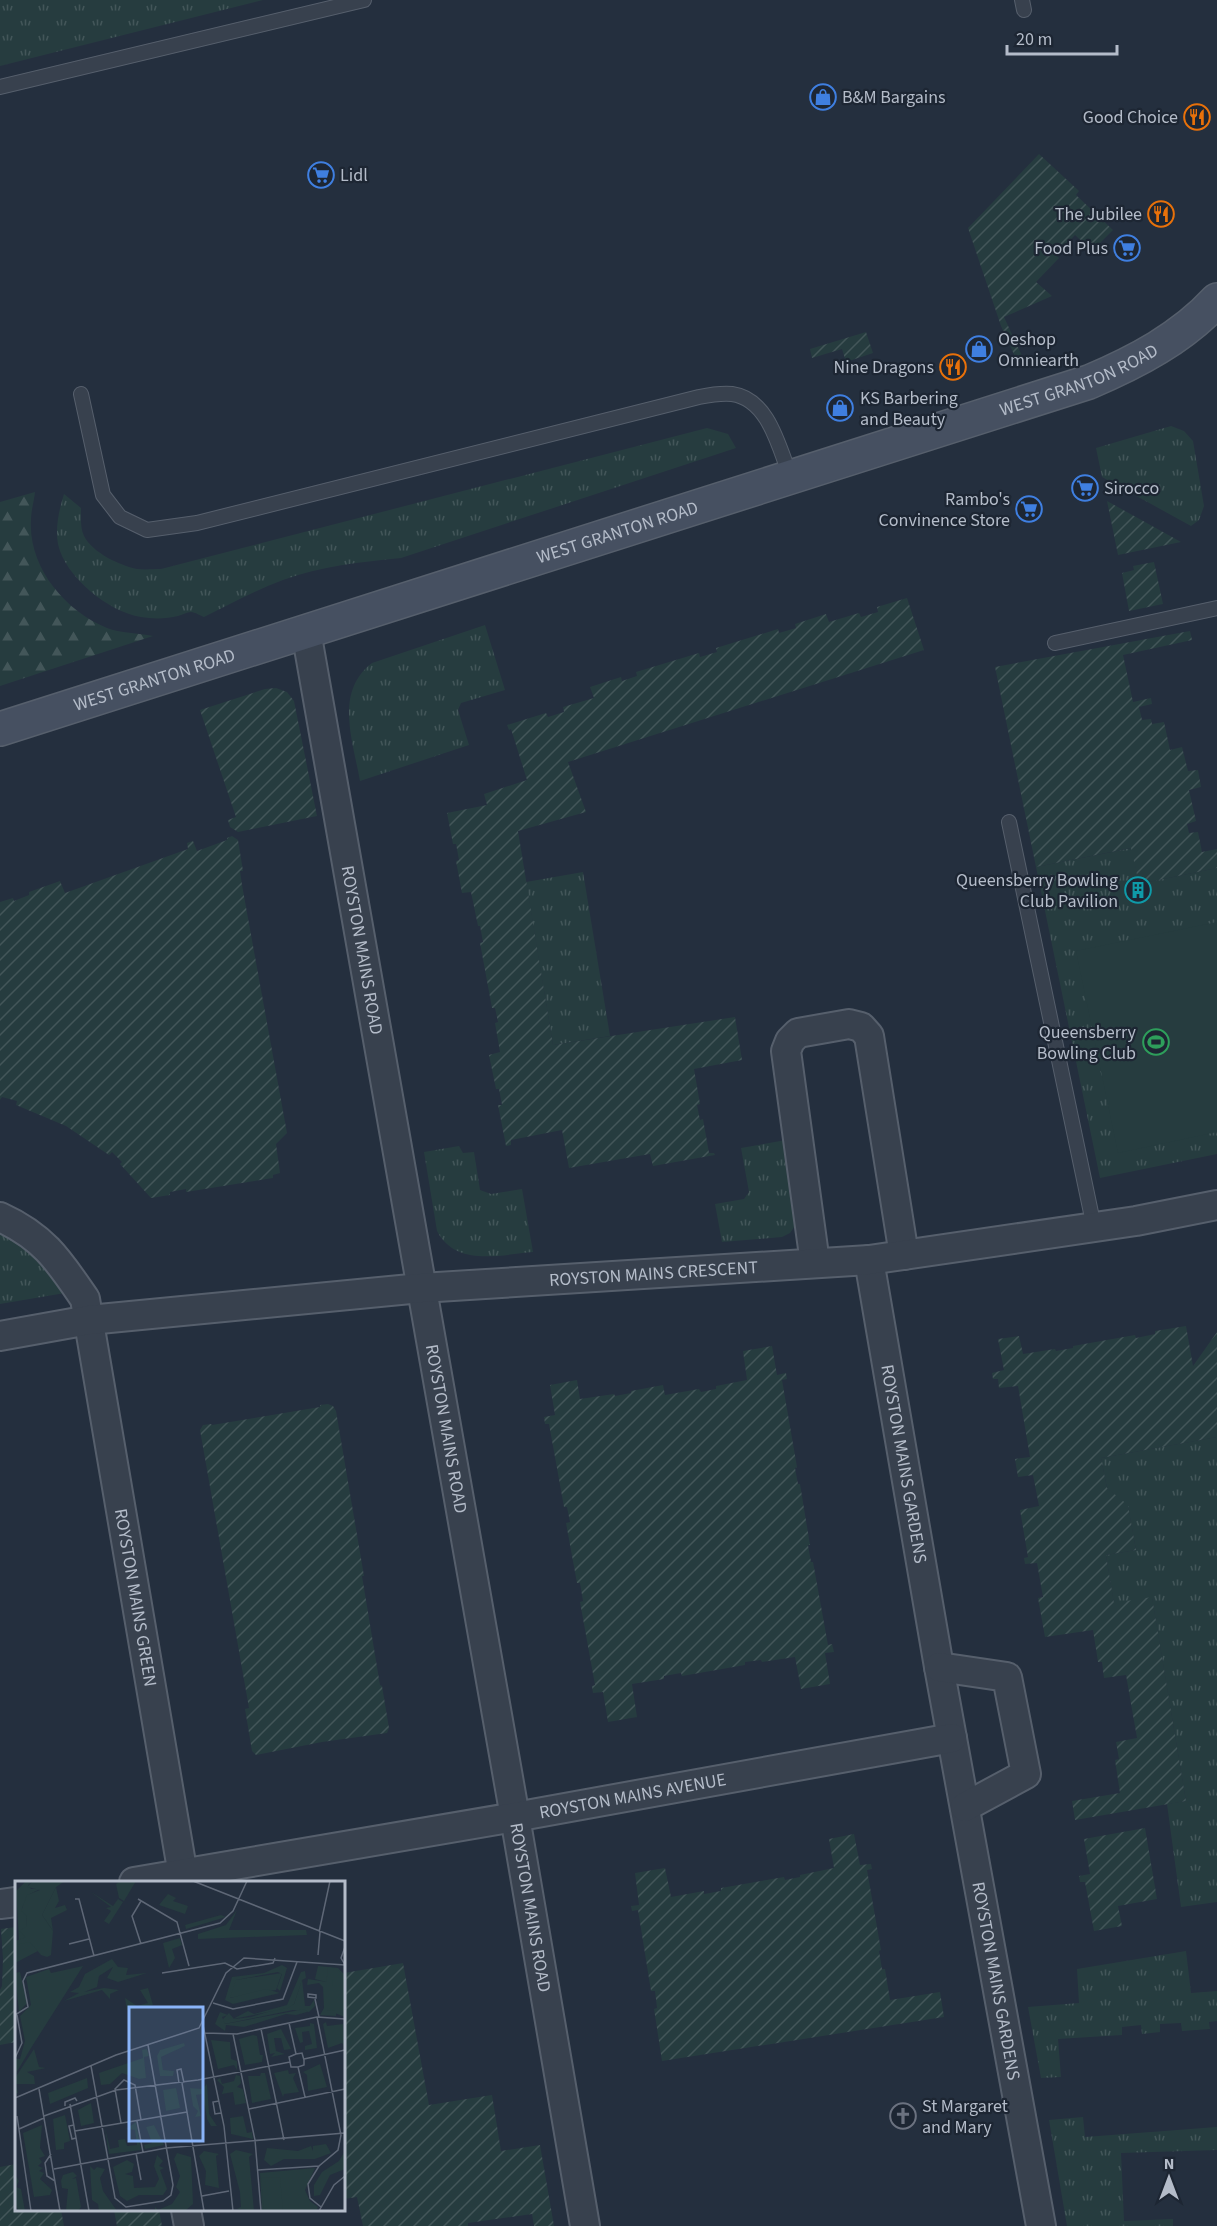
<svg xmlns="http://www.w3.org/2000/svg" width="1217" height="2226" font-family="'Source Sans 3',sans-serif">
  <defs>
    <pattern id="grass-tufts" width="24" height="20" patternUnits="userSpaceOnUse" patternTransform="scale(1.5)"><rect width="24" height="20" fill="#263c3f"/><path d="M3 7l-1-3M5 7V3M7 7l1-3M15 17l-1-3M17 17v-4M19 17l1-3" fill="none" stroke="#435659"/></pattern>
    <pattern id="forest-firs" width="22" height="20" patternUnits="userSpaceOnUse" patternTransform="scale(1.5)"><rect width="22" height="20" fill="#263c3f"/><path d="M5 1l3.5 6h-7zM16 11l3.5 6h-7z" fill="#435659"/></pattern>
    <pattern id="garden-furrows" width="10" height="10" patternUnits="userSpaceOnUse" patternTransform="scale(1.5)"><rect width="10" height="10" fill="#263c3f"/><path d="M-1 1l2-2M0 10L10 0M9 11l2-2" fill="none" stroke="#435659"/></pattern>
  </defs>
  <rect width="100%" height="100%" fill="#242f3e"/>
  <g fill="url(#grass-tufts)">
    <polygon points="0,0 263,0 0,66"/>
    <polygon points="1171,426 1184,431 1193,441 1204,506 1199,520 1191,526 1102,477 1096,448"/>
    <path d="M707,428L728,434L736,448L401,558C361,562 321,566 283,580C256,590 230,604 204,617C201,616 195,612 191,612C187,612 182,615 178,616C166,619 153,619 141,617C109,612 65,577 58,544C55,528 59,510 64,494L81,508C81,516 80,528 84,536C93,553 119,565 137,569C145,570 154,569 161,569Z"/>
    <path d="M485,625L505,690L461,703L458,710L469,745L360,781C353,741 334,692 372,663Z"/>
    <polygon points="1132,848 1139,884 1217,868 1217,1154 1100,1178 1036,867"/>
    <polygon points="583,872 610,1036 553,1045 526,882"/>
    <polygon points="786,1140 797,1223 790,1233 782,1237 722,1242 715,1204 744,1199 749,1192 741,1148"/>
    <path d="M459,1146L463,1153L474,1152L480,1190L491,1194L522,1189L533,1252C499,1255 456,1267 437,1231L424,1152Z"/>
    <path d="M0,1234C29,1243 47,1270 65,1293L0,1304Z"/>
    <polygon points="1217,1437 1217,1902 1181,1907 1167,1804 1186,1801 1152,1598 1114,1604 1106,1555 1136,1550 1128,1506 1107,1488 1101,1458"/>
    <polygon points="1186,1951 1191,1993 1217,1991 1217,2021 1209,2022 1210,2029 1182,2031 1181,2023 1160,2024 1160,2032 1142,2034 1141,2025 1122,2027 1122,2035 1058,2039 1061,2077 1041,2078 1028,2007 1079,2003 1077,1969"/>
    <polygon points="1083,2117 1085,2137 1217,2127 1217,2150 1121,2153 1124,2221 1173,2219 1173,2226 1067,2226 1049,2120"/>
  </g>
  <path fill="url(#forest-firs)" d="M35,492C34,501 31,511 31,520C28,567 65,611 107,628C120,633 138,633 153,636L0,686V502Z"/>
  <g fill="url(#garden-furrows)">
    <polygon points="1039,154 1079,191 1076,195 1113,230 1092,251 1075,235 1056,255 1059,258 1036,282 1052,296 1004,317 1023,358 1017,361 1001,326 968,228"/>
    <polygon points="866,332 873,353 846,362 842,349 812,358 810,349"/>
    <polygon points="1107,501 1181,542 1118,555"/>
    <polygon points="1154,562 1163,604 1129,611 1122,573 1134,570 1133,566"/>
    <polygon points="907,598 924,650 568,762 586,812 518,831 553,1045 735,1017 742,1060 694,1069 700,1104 697,1105 700,1120 703,1119 709,1153 714,1153 715,1155 653,1166 650,1154 569,1168 562,1130 511,1140 511,1145 506,1146 498,1105 502,1105 499,1089 496,1089 489,1055 500,1052 495,1023 498,1022 495,1008 492,1008 480,943 483,942 480,926 478,926 471,892 462,893 456,861 459,860 456,844 453,844 447,813 487,805 484,794 527,780 511,729 509,730 507,725 546,713 548,717 564,712 563,707 594,698 590,687 621,677 622,681 637,676 636,672 699,653 700,657 717,652 716,648 778,629 779,633 796,628 795,624 826,614 829,622 859,613 861,617 878,612 877,607"/>
    <polygon points="1190,631 1192,640 1123,655 1133,702 1151,698 1152,704 1139,707 1142,720 1151,719 1152,724 1164,722 1170,750 1182,747 1188,771 1198,770 1201,787 1189,790 1196,821 1187,824 1189,833 1198,832 1202,852 1217,849 1217,868 1139,884 1131,848 1036,867 995,667"/>
    <polygon points="276,688 287,692 294,701 317,816 238,832 230,827 228,820 236,817 200,710 265,689"/>
    <polygon points="232,836 238,840 243,871 240,871 242,885 287,1133 276,1144 280,1173 273,1175 273,1178 186,1192 186,1189 170,1192 170,1195 151,1198 120,1164 122,1162 112,1152 109,1155 66,1126 16,1105 17,1101 2,1097 0,1100 0,902 13,898 14,901 29,895 29,892 60,881 65,893 188,849 187,843 193,841 197,851 227,840 227,838"/>
    <polygon points="1186,1326 1193,1366 1217,1332 1217,1437 1101,1458 1107,1488 1128,1505 1136,1550 1106,1555 1114,1603 1152,1597 1186,1801 1075,1820 1072,1801 1120,1793 1115,1760 1119,1759 1116,1742 1137,1738 1126,1675 1104,1678 1102,1662 1098,1662 1093,1630 1045,1637 1038,1598 1043,1597 1037,1563 1025,1564 1024,1558 1028,1557 1020,1510 1039,1506 1033,1475 1018,1477 1015,1459 1030,1457 1018,1386 999,1388 998,1379 993,1379 992,1373 1004,1370 998,1339 1019,1336 1023,1354 1055,1349 1056,1351 1073,1348 1073,1346 1135,1335 1136,1338 1155,1334 1155,1331"/>
    <polygon points="772,1346 777,1375 786,1373 787,1379 782,1380 797,1467 795,1468 798,1484 800,1484 810,1545 808,1545 811,1562 813,1562 828,1645 832,1644 834,1652 825,1653 830,1684 801,1689 795,1657 762,1662 761,1660 745,1662 745,1665 682,1676 681,1673 664,1676 664,1679 632,1684 637,1717 608,1722 603,1692 593,1693 592,1686 595,1685 580,1602 583,1601 580,1583 577,1583 566,1523 570,1522 567,1507 564,1507 549,1424 545,1424 544,1417 555,1415 550,1385 577,1380 580,1399 614,1394 615,1396 631,1393 631,1391 663,1385 665,1395 699,1389 701,1392 716,1389 716,1386 747,1380 743,1351"/>
    <polygon points="328,1404 333,1406 336,1411 364,1576 362,1576 380,1685 382,1686 389,1728 387,1733 322,1742 256,1755 252,1751 245,1709 249,1708 200,1430 203,1425 211,1424 212,1425 320,1407 320,1405"/>
    <polygon points="1145,1828 1157,1899 1118,1906 1122,1926 1094,1931 1085,1882 1080,1882 1079,1876 1090,1874 1084,1839"/>
    <polygon points="854,1834 860,1865 871,1864 872,1869 867,1870 881,1950 879,1951 882,1969 885,1969 890,2000 940,1992 944,2017 662,2061 654,2009 657,2008 655,1991 651,1991 638,1910 632,1911 631,1906 639,1905 635,1873 665,1868 671,1897 704,1891 704,1894 721,1891 721,1888 784,1877 785,1880 800,1877 800,1875 834,1868 829,1839"/>
    <polygon points="16,1927 16,2042 0,2045 0,1990 2,1986 3,1959 1,1929"/>
    <polygon points="403,1963 429,2105 492,2095 501,2151 540,2145 554,2226 534,2226 532,2214 468,2223 468,2226 363,2226 357,2197 344,2199 344,1973"/>
    <polygon points="16,2164 16,2210 61,2210 64,2226 0,2226 0,2167"/>
    <polygon points="114,2210 159,2210 162,2226 117,2226"/>
  </g>
  <polygon fill="#263c3f" points="1217,922 1217,1132 1118,1153 1076,951"/>
  <g fill="none" stroke-linecap="round" stroke-linejoin="round">
    <g stroke="#565f6c" stroke-width="16">
      <g id="lane">
        <polyline points="1022,0 1024,10"/>
        <polyline points="0,87 364,0"/>
        <path d="M81,394L103,495L120,517L147,530L197,523L699,397C709,395 721,393 732,394C769,399 779,448 791,478"/>
        <polyline points="1055,643 1217,608"/>
        <polyline points="1009,822 1094,1227"/>
      </g>
    </g>
    <g stroke="#565f6c" stroke-width="32">
      <g id="street">
        <path id="s1" d="M306,631L515,1817L585,2226"/>
        <path id="s2" d="M0,1217C44,1237 59,1261 85,1299L183,1875"/>
        <path id="s3" d="M869,1260L939,1667L1041,2226"/>
        <polyline points="815,1263 786,1051 790,1041 798,1033 849,1024 861,1027 869,1036 904,1255"/>
        <path id="s4" d="M0,1336L89,1320L421,1288L869,1260L1136,1221L1217,1205"/>
        <polyline points="939,1667 1007,1677 1026,1774 965,1807"/>
        <path id="s5" d="M134,1882L515,1817L952,1738"/>
        <polyline points="0,1904 16,1902"/>
        <polyline points="186,2210 189,2226"/>
      </g>
    </g>
    <g stroke="#565f6c" stroke-width="36">
      <g id="secondary">
        <path id="s6" d="M0,729L1089,382C1136,362 1182,338 1217,300"/>
      </g>
    </g>
    <use href="#lane" stroke="#38414e" stroke-width="14"/>
    <use href="#street" stroke="#38414e" stroke-width="28"/>
    <use href="#secondary" stroke="#465061" stroke-width="33"/>
  </g>
  <defs>
    <g id="shop-ring" transform="scale(1.35)"><circle r="9.5" fill="#1d2633" stroke="#3f7fe0" stroke-width="1.5"/><path d="M-5-2.5h2.3a2.7 3.5 0 0 1 5.4 0H5L5.5 6h-11ZM-1.5-2.5h3a1.5 2.3 0 0 0-3 0Z" fill="#3f7fe0"/></g>
    <g id="restaurant-ring" transform="scale(1.35)"><circle r="9.5" fill="#1d2633" stroke="#e8710a" stroke-width="1.5"/><path d="M-5-6h1v4h1v-4h1v4h1v-4h1v5L-1.5 .5V6h-2V.5L-5-1ZM5-6V6H3V1.5H1.5Q1.5-4 5-6Z" fill="#e8710a"/></g>
    <g id="supermarket-ring" transform="scale(1.35)"><circle r="9.5" fill="#1d2633" stroke="#3f7fe0" stroke-width="1.5"/><path d="M-6-5.5h2.5l.6 2H6L4.5 2H-2.5L-4.4-4H-6ZM-1.5 3.2a1.3 1.3 0 1 0 .1 0ZM3 3.2a1.3 1.3 0 1 0 .1 0Z" fill="#3f7fe0"/></g>
    <g id="building-ring" transform="scale(1.35)"><circle r="9.5" fill="#1d2633" stroke="#0f9aa8" stroke-width="1.5"/><path d="M-4-6H4V6H1V3H-1V6H-4ZM-2.5-4.3h1.7v1.8h-1.7ZM.8-4.3h1.7v1.8H.8ZM-2.5-1h1.7V.8h-1.7ZM.8-1h1.7V.8H.8Z" fill="#0f9aa8"/></g>
    <g id="stadium-ring" transform="scale(1.35)"><circle r="9.5" fill="#1d2633" stroke="#2e9e5b" stroke-width="1.5"/><path d="M0-5a6.5 5 0 1 0 0 10a6.5 5 0 1 0 0-10ZM-3.5-1.8h7v3.6h-7Z" fill="#2e9e5b"/></g>
    <g id="church-ring" transform="scale(1.35)"><circle r="9.5" fill="#1d2633" stroke="#6b7280" stroke-width="1.5"/><path d="M-1.2-6h2.4v3.5h3.3v2.4h-3.3V6h-2.4V-.1h-3.3v-2.4h3.3Z" fill="#6b7280"/></g>
  </defs>
  <g fill-rule="evenodd">
    <use href="#shop-ring" x="823" y="97"/>
    <use href="#restaurant-ring" x="1197" y="117"/>
    <use href="#supermarket-ring" x="321" y="175"/>
    <use href="#restaurant-ring" x="1161" y="214"/>
    <use href="#supermarket-ring" x="1127" y="248"/>
    <use href="#shop-ring" x="979" y="349"/>
    <use href="#restaurant-ring" x="953" y="367"/>
    <use href="#shop-ring" x="840" y="408"/>
    <use href="#supermarket-ring" x="1085" y="488"/>
    <use href="#supermarket-ring" x="1029" y="509"/>
    <use href="#building-ring" x="1138" y="890"/>
    <use href="#stadium-ring" x="1156" y="1042"/>
    <use href="#church-ring" x="903" y="2116"/>
  </g>
  <g text-anchor="middle" dominant-baseline="central" stroke-width="4.5" stroke-linejoin="round" paint-order="stroke">
    <g font-size="18" fill="#b4bcc9" stroke="#1d2633" text-anchor="end">
      <text x="842" y="97" text-anchor="start">B&amp;M Bargains</text>
      <text x="1178" y="117">Good Choice</text>
      <text x="340" y="175" text-anchor="start">Lidl</text>
      <text x="1142" y="214">The Jubilee</text>
      <text x="1108" y="248">Food Plus</text>
      <text x="998" y="339" text-anchor="start">Oeshop<tspan x="998" dy="21">Omniearth</tspan></text>
      <text x="934" y="367">Nine Dragons</text>
      <text x="860" y="398" text-anchor="start">KS Barbering<tspan x="860" dy="21">and Beauty</tspan></text>
      <text x="1104" y="488" text-anchor="start">Sirocco</text>
      <text x="1010" y="499">Rambo's<tspan x="1010" dy="21">Convinence Store</tspan></text>
      <text x="1118" y="880">Queensberry Bowling<tspan x="1118" dy="21">Club Pavilion</tspan></text>
      <text x="1136" y="1032">Queensberry<tspan x="1136" dy="21">Bowling Club</tspan></text>
      <text x="922" y="2106" text-anchor="start">St Margaret<tspan x="922" dy="21">and Mary</tspan></text>
    </g>
    <g font-size="18" fill="#b4bcc9" stroke="#1d2633">
      <text stroke="none"><textPath href="#s6" startOffset="1134">WEST GRANTON ROAD</textPath></text>
      <text stroke="none"><textPath href="#s6" startOffset="648">WEST GRANTON ROAD</textPath></text>
      <text stroke="none"><textPath href="#s6" startOffset="162">WEST GRANTON ROAD</textPath></text>
      <text stroke="none"><textPath href="#s1" startOffset="324">ROYSTON MAINS ROAD</textPath></text>
      <text stroke="none"><textPath href="#s4" startOffset="657">ROYSTON MAINS CRESCENT</textPath></text>
      <text stroke="none"><textPath href="#s1" startOffset="810">ROYSTON MAINS ROAD</textPath></text>
      <text stroke="none"><textPath href="#s3" startOffset="207">ROYSTON MAINS GARDENS</textPath></text>
      <text stroke="none"><textPath href="#s2" startOffset="423">ROYSTON MAINS GREEN</textPath></text>
      <text stroke="none"><textPath href="#s5" startOffset="506">ROYSTON MAINS AVENUE</textPath></text>
      <text stroke="none"><textPath href="#s1" startOffset="1296">ROYSTON MAINS ROAD</textPath></text>
      <text stroke="none"><textPath href="#s3" startOffset="732">ROYSTON MAINS GARDENS</textPath></text>
    </g>
  </g>
  <g transform="translate(15 1881)">
    <rect width="330" height="330" fill="#242f3e"/>
    <path d="M11,0H18L13,4L16,8H25L15,13L7,27L12,35L11,53L23,70L0,82V60L4,59L1,10ZM105,0H121L109,20L104,17L101,3ZM41,6L44,20L40,27L50,24L52,29L36,37L38,50L27,34ZM76,11L98,25L103,18L108,21L94,43L89,40L96,30L91,27L96,26ZM153,13L161,17L158,20L173,25L170,33L144,24ZM222,29L214,49H291L292,54L183,58V53L211,44ZM206,34L211,36L171,48L170,44ZM97,78L103,86L113,87L111,94L132,92L103,101L92,97L98,86L84,95L82,106L69,111L89,107L104,109L95,113V118L87,109L49,120L64,112L55,111L64,106L70,93ZM68,85L16,167L0,194V178H5L10,160L5,135L16,124L11,96L34,88L36,92ZM303,85L323,87L330,94V136L312,129L311,101L300,98ZM5,91L12,122L4,131L0,92ZM267,92L261,109L214,117L220,99ZM287,98L290,125H295L299,119L300,125L294,131L278,129L210,143L205,141L214,132L219,138L236,136L279,123ZM133,107L138,124L112,129L110,117L122,125L133,122L125,109ZM19,168L24,186L31,187L12,191L19,195L20,203H1L3,212L0,213V197ZM300,287L290,309L295,320L303,326L301,330H247L245,292Z" fill="#263c3f"/>
    <path d="M18,0H50L41,6L27,34L38,50L36,74L32,76L26,74L15,61L0,64V60L11,56L4,50L11,46L12,35L6,30L12,14L25,9L12,6ZM313,86L323,88L330,99H317L318,105H311Z" fill="#263c3f"/>
    <path d="M165,57L167,64L157,68L160,77L154,87L148,62ZM267,84L272,87L265,110L262,107L267,93L263,91L221,99L215,117L251,108L265,112L218,123L210,119L217,96L249,92ZM290,90L291,97L287,99L279,123L273,127L218,138L233,130L239,133L272,124L286,91ZM293,98L312,101V129L321,130V135L305,134L309,127L308,106L304,102L292,104ZM290,128L292,131L281,134L271,133L229,146L211,144L210,150L200,143L205,131L213,134L207,136L210,143ZM311,141L312,145L328,143L329,165L327,162L313,167L308,143ZM295,142L299,143L302,167L290,169V165L297,163L294,150L287,151L288,161L285,162L280,147L295,145ZM266,148L276,168L269,169L266,157H259L261,170L270,173L256,176L260,172L255,173L252,153ZM238,154L242,155L245,174H248L247,181L230,184L224,158ZM196,159L215,161L216,178L222,180V189L219,184L203,188ZM169,162L170,165L146,176L148,189L159,190L158,195H145L142,175L145,169ZM132,168L134,175L129,176L131,197L124,198L107,192L95,203L86,204L84,192L128,177L127,169ZM305,183L312,206L293,210L292,194L288,191ZM273,189L274,193L281,192L278,197L284,211L269,213L268,216L259,192ZM246,192H250L256,218L237,222L233,195H245ZM221,194L225,195L226,202L222,206L228,208L231,222L220,224L218,211L207,213L209,206L202,199L205,197L207,203L219,200ZM72,197L73,207L35,223L33,212ZM192,203L194,233L202,245H196L192,238L188,213L181,214L186,235L180,236L183,230L178,225L175,207L187,208ZM161,207L165,227L151,230L148,209ZM76,222L79,242L66,245L63,229ZM50,234L55,260L49,262V268L41,269L38,238ZM228,235L232,252L237,251L238,258L216,253L215,237ZM121,241L126,269L94,273L90,247L95,268L104,266L103,259L110,258L112,265L122,264L120,249L111,248ZM27,244L25,267L30,275L24,277L27,281L23,285L28,287L24,290L29,292L25,298L37,309L35,314L19,316L8,252ZM139,244L149,264L130,268L129,264L137,262L131,246ZM311,263L316,272L300,278H269L256,285L249,279L252,267L283,270L296,265L298,270V265ZM221,269L238,273L234,276L239,330L222,328L226,326L225,311L215,273ZM189,270L204,273L201,275L204,307L190,304L191,290L184,275ZM330,270V288L315,294L305,314L299,315V304L307,291L324,280ZM162,272L176,276L178,323L170,330H140V326L143,329L157,323L165,311L161,306L165,295L159,278ZM142,274L148,280L144,285L149,287L145,289L152,308L148,314H124L112,320L105,315L98,286L112,279L119,283L117,291L110,293L118,295L119,307L140,306L144,298L139,285ZM75,285L79,289L82,286L90,288L85,297L88,310L102,330H84L83,323L77,319ZM58,291L62,295L57,298L61,297L66,326L63,330H51L53,308L47,307L46,300L48,294ZM0,294L4,300L1,306L6,308L10,330H3L0,321Z" fill="#263c3f"/>
    <path d="M265,296L268,329L249,330L246,297Z" fill="#263c3f"/>
    <path fill="none" stroke="#5e6776" stroke-width="1.5" d="M178,0L330,60M60,18H64L79,75M123,18L162,41L174,85M126,20L117,35L126,63M304,51L315,0M54,63L74,58M330,66L326,77L330,84M303,74L305,51M147,92L210,82L222,88L258,82L260,77M293,113L301,114V117L293,116ZM300,118L304,136M198,122L218,128L268,118L282,81M0,134L13,126L8,100L12,92L205,42L218,30L232,0M302,136L326,254L323,269L304,285L293,303L295,317L306,326M274,142L281,173M188,144L209,245L218,330M246,148L269,259M190,152L222,153L302,136L330,138M218,153L240,259L246,330M281,173L274,176L276,186H283M281,173L287,172L289,179V184L283,186M0,177L7,162L2,134M289,178L330,169M76,185L100,317L111,326L148,320L156,314L158,304L133,164M283,186L290,216M164,202L162,189L166,188L169,202M167,202L189,330M24,208L45,330M0,217L101,174L184,147L211,92L229,77L330,84M204,220L198,221L200,233L206,232M55,223L74,330M50,225V221L60,217L62,220M234,228L330,208M2,235L16,330M29,235L101,209L183,199L275,181M122,240L128,271M106,242L100,208L109,199L120,204L126,239M59,244L54,245L57,258L61,257M4,248L29,237M60,250L172,231M121,272L126,299M36,273L30,282L32,295L40,300M39,288L151,267L330,252M243,289L304,285M187,315L214,310M304,330L319,304L330,295"/>
    <path fill="#8ab4f8" fill-opacity="0.15" stroke="#8ab4f8" stroke-width="3" d="M114,126H188V260H114Z"/>
    <rect width="330" height="330" fill="none" stroke="#b4bcc9" stroke-width="3"/>
  </g>
  <g transform="translate(1169 2178)" stroke="#1d2633" stroke-width="4.5" paint-order="stroke">
  <path d="M0-4.5L10 22L0 15L-10 22Z" fill="#b4bcc9"/>
  <text y="-9" font-size="16" font-weight="bold" text-anchor="middle" fill="#b4bcc9">N</text>
  </g>
  <path d="M1007 45v9h110v-9" fill="none" stroke="#b4bcc9" stroke-width="3"/>
  <text x="1016" y="45" font-size="18" fill="#b4bcc9" stroke="#1d2633" stroke-width="4.5" paint-order="stroke">20 m</text>
</svg>
